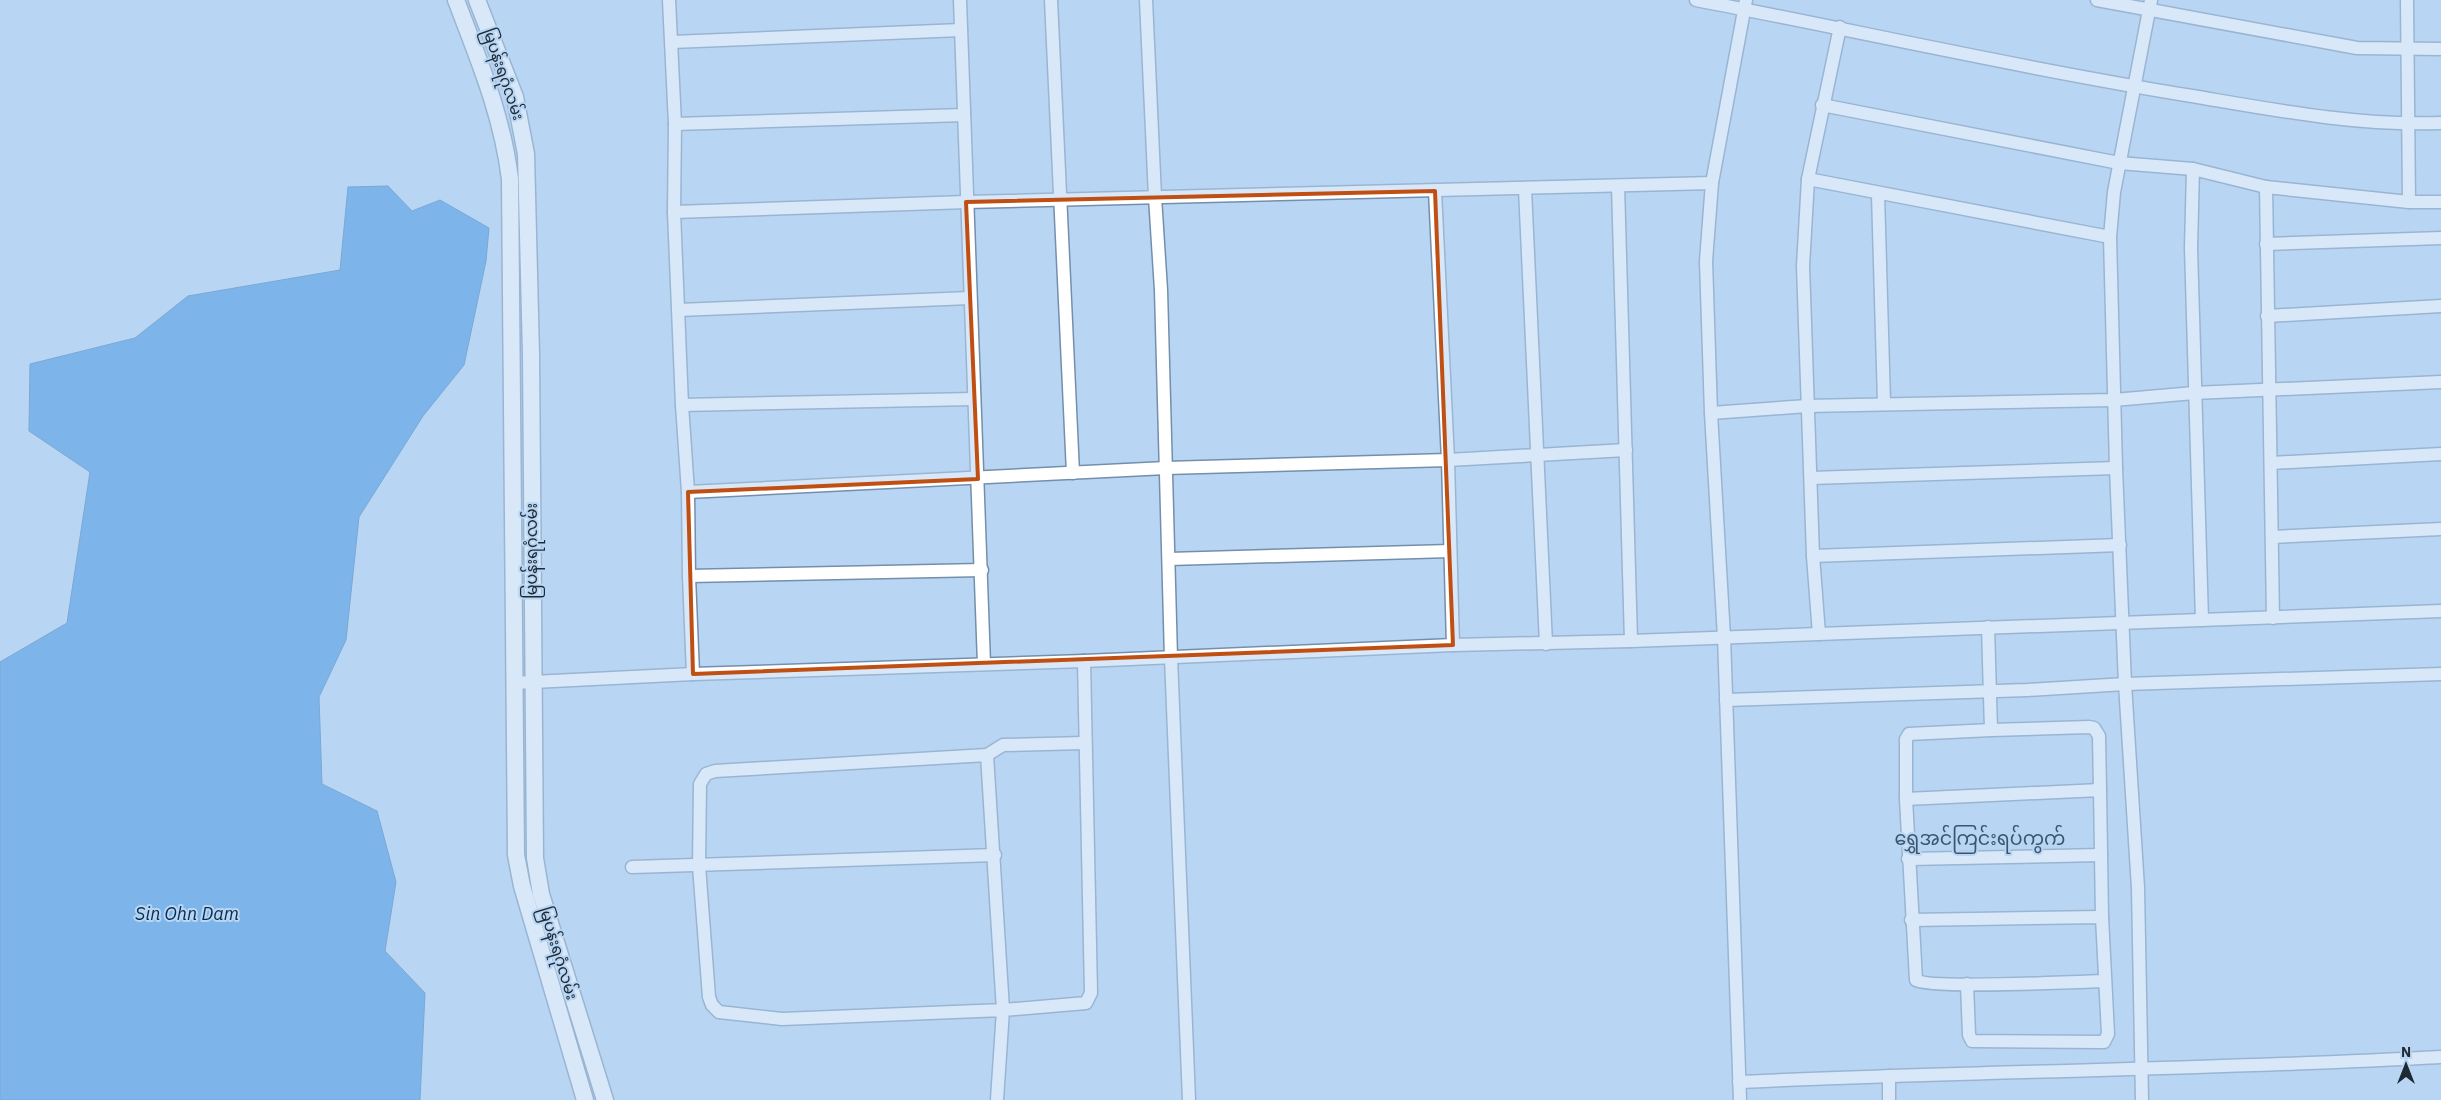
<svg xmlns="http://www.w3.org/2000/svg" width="2441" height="1100" font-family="'IBM Plex Sans','Noto Sans Myanmar',sans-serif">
  <rect width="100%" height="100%" fill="#b8d5f3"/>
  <polygon fill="#378fe2" stroke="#3070ae" points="388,186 412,211 440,200 489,228 486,261 464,365 423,416 359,517 346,640 319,697 322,784 377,811 396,882 385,951 425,993 420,1100 0,1100 0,662 67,623 90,472 29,431 30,364 135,338 188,296 340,270 348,187"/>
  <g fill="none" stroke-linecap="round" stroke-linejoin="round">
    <g stroke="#748fac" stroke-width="15">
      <g id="minor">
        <polyline points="669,0 675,124 674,212 682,405 688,492 689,576 693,674"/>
        <polyline points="960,0 984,664"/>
        <polyline points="1051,0 1073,473"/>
        <polyline points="1146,0 1155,197 1161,290 1171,658 1189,1100"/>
        <path d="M1696,0C1862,32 2026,69 2192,96C2275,110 2357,126 2441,123"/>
        <polyline points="2097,0 2357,48 2441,49"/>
        <polyline points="2407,0 2409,202"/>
        <polyline points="672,42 961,30"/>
        <polyline points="1822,105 2119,163 2193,169 2266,187 2409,202 2441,202"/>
        <polyline points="675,124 964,115"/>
        <polyline points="2193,169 2191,248 2202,620"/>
        <polyline points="1808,179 2110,237"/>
        <polyline points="1618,186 1631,641"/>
        <polyline points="2266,187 2273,618"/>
        <polyline points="1525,189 1546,644"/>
        <polyline points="1435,191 1448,460 1453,645"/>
        <polyline points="1878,194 1884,403"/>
        <polyline points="674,212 966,202 1712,183"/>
        <polyline points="2266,244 2441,238"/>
        <polyline points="679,310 970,298"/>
        <polyline points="2267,316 2441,306"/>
        <polyline points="682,405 974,399"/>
        <polyline points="1711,413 1807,406 2114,400 2194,393 2441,382"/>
        <polyline points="2271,463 2441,454"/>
        <polyline points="1811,478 2116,468"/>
        <polyline points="688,492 1166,468 1448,460 1626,450"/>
        <polyline points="2272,537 2441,529"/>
        <polyline points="1813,556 2120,545"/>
        <polyline points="1169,559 1450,551"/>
        <polyline points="689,576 982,570"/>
        <polyline points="1988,627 1991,730 2089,727 2094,728 2099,736 2100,790"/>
        <polyline points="1819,634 1813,556 1803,266 1808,179 1840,27"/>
        <polyline points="513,683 693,674 1084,661 1453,645 1631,641 2441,611"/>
        <polyline points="1726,700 2027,690 2125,684 2441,674"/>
        <polyline points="1991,730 1909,734 1906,739 1906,799 2100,790 2102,917"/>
        <polyline points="987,755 1003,745 1084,743"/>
        <path d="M1906,799L1916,980C1928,989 2079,982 2105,981"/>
        <polyline points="1908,859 2101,855"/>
        <polyline points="632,867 995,855"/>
        <polyline points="1911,920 2102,917 2108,1034 2104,1042 1972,1041 1969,1035 1967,984"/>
        <polyline points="1889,1076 1889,1100"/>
        <path d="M1739,1082C1973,1071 2207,1070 2441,1057"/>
        <polyline points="997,1100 1003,1010 987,755 715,771 706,774 700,784 699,866 709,997 712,1005 719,1012 782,1019 1003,1010 1086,1003 1091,993 1084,661"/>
        <polyline points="1740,1100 1724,637 1711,413 1706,261 1712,183 1746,0"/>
        <polyline points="2142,1100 2138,888 2125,684 2116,468 2110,237 2114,192 2151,0"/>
      </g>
    </g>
    <g stroke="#748fac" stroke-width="19">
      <g id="major">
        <path d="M456,0C479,61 502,114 510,179L516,855L522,886L585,1100"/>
        <polyline points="477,0 515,97 526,154 531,354 535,858 541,894 605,1100"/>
      </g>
    </g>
    <use href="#minor" stroke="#fff" stroke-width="12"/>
    <use href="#major" stroke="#fff" stroke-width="16"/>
  </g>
  <path d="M0 0H2441V1100H0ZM1435,191L1453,645L693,674L688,492L978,479L966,202Z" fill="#b8d5f3" fill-opacity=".55" fill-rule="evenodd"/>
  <path fill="none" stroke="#c04f14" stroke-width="4" stroke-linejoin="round" d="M1435,191L1453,645L693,674L688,492L978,479L966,202Z"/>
  <g text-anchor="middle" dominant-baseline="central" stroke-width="4" stroke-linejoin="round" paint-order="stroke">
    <g font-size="16" fill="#1e2934" stroke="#b8d5f3">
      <text transform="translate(504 74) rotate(71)">မြပန်းရဂုံလမ်း</text>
      <text transform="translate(531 551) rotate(-90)">မြပန်းရဂုံလမ်း</text>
      <text transform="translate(559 953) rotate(73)">မြပန်းရဂုံလမ်း</text>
    </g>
    <g font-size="18" font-style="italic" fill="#072b4c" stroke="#b8d5f3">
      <text x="187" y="913">Sin Ohn Dam</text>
    </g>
    <g font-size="19" fill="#3c556f" stroke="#b8d5f3">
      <text x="1980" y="838">ရွှေအင်ကြင်းရပ်ကွက်</text>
    </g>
  </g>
  <g transform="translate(2406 1065)" stroke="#b8d5f3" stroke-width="4" paint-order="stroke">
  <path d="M0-4L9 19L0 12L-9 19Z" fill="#1e2934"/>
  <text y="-8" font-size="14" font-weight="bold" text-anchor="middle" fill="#1e2934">N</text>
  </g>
</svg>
